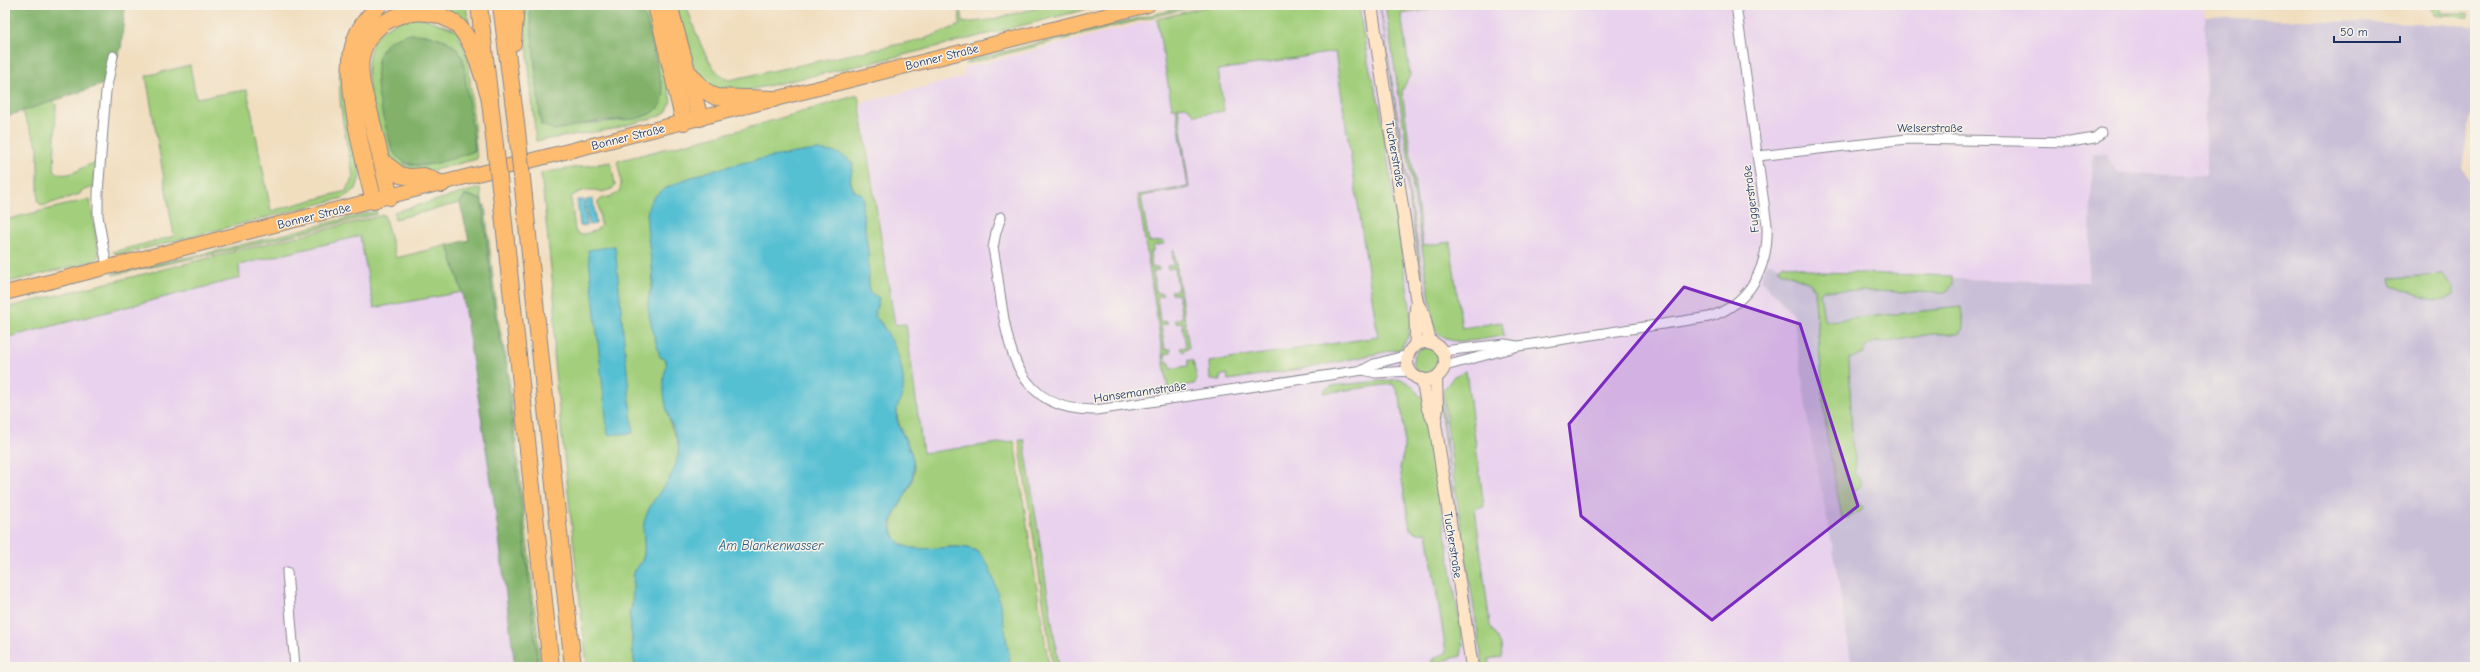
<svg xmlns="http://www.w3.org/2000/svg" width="2480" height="672" font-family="'Comic Neue',sans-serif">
  <rect width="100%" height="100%" fill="#f7f3e8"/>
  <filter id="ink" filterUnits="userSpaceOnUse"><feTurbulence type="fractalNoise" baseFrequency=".025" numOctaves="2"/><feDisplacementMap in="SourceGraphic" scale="8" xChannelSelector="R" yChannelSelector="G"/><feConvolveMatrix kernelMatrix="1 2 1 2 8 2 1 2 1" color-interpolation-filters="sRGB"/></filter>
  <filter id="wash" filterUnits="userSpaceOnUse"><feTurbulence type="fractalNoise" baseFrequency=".012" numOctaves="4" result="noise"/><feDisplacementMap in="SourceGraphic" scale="16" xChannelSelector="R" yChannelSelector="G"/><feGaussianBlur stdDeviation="0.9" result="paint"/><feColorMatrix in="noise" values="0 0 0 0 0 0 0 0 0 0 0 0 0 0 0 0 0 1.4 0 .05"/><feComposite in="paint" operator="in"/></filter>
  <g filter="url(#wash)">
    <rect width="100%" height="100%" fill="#f1debf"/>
    <g fill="#e9d2ed">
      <polygon points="1213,5 2205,5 2206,176 2116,173 2106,154 2093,154 2088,282 1813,276 1767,262 1761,280 1793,314 1809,428 1835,559 1852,667 1059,667 1024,440 923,453 906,324 895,325 861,103 964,77 964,68"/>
      <polygon points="360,235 374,308 462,292 495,507 515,667 5,667 5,338 239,278 238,265"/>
    </g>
    <polygon fill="#c9bfd7" points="2205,17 2475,26 2475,86 2462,168 2468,180 2475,175 2475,667 1852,667 1835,559 1809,428 1793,314 1761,280 1767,262 1813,276 2088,282 2093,154 2106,154 2116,173 2206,176"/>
    <g fill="#a3cf7b" stroke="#5f7f6c" fill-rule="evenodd">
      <path d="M368,5H373L364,16L360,177L356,189L343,198L119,255L113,252L174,236L146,76L190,65L196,98L247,90L271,211L346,191L353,177C343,116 322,56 368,5Z"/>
      <polygon points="424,5 466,5 470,32 429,5"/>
      <path d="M523,5H529L541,125C561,125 642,123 655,111C659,107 662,100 664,95L646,18L633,5H650L671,101L667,111L660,116L613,129L536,141Z"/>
      <path d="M675,5H686C694,26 707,73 729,80L924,39L960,25L959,5H961L963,23L989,20L1049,5H1104L879,61L731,94C725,92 715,90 710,87C690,72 682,28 675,5Z"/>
      <polygon points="1191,5 1200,5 965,64 970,60"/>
      <polygon points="1213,5 1359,5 1368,62 1380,107 1413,327 1409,328 1408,337 1400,349 1313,367 1228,380 1227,374 1220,376 1221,381 1210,380 1209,362 1378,337 1335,52 1218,70 1224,111 1195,115 1186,106 1178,107 1189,188 1141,196 1149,242 1164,241 1164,244 1153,246 1153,252 1150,252 1152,268 1158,267 1159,270 1153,271 1156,293 1162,293 1163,295 1157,297 1160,322 1167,321 1167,324 1161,325 1165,350 1171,349 1170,353 1165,354 1166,362 1169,362 1170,369 1188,366 1188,360 1193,361 1197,380 1194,384 1168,389 1138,195 1188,187 1176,108 1172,108 1157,19"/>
      <polygon points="1380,5 1430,324 1428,325"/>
      <path d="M1385,5H1458L1401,14L1410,75L1402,91L1423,246L1450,242L1462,328L1502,322L1504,336C1485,338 1443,351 1434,327Z"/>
      <polygon points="2431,5 2441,5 2441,13 2468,13 2468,17 2440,16 2434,14"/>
      <path d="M412,14L457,30L468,58L477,159L419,174L411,173L388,159C378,124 354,67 378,34C383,28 404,19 412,14ZM444,39L459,50L475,151L423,166L404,164Z"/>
      <path d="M858,95L895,325L906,324L923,453L1014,441L1049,667H1011C1005,639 999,577 982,556C964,534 914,562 897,540C880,519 912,495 914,472C916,441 884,423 903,392L882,323L874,316L879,298L869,292L868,251L862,207L864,200C849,187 849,183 853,164L651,251L653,280L649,295L668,366C661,382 666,409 671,426C672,432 677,437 678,443C684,475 651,495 645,523C640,540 652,558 634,570L632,607L629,612C632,630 632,649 635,667H587L554,363L555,307L541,173L611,162L615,185L612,189L602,192C594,188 576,190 571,198L575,231L580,235L595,231L601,226L598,202C602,197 606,198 612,196C627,192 619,171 617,161L744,129Z"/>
      <path d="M53,101L56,104L54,171C70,181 80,166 95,163L94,187L81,191L80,194L42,206L38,202V147L22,111Z"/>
      <polygon points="480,188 482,200 468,195 464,196 460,203 395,219 394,212"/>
      <polygon points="90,199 99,256 94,261 5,283 5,220"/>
      <polygon points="483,205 485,205 497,315 508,366 541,667 538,667 506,367 495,315"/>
      <polygon points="376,211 377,214 228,251 113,275 112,273 213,252"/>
      <polygon points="384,215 396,258 448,245 462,292 374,308 360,236 239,265 240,278 5,338 5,308"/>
      <polygon points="1174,250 1189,348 1183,352 1180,348 1186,347 1182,322 1176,323 1175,320 1182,318 1178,294 1172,294 1171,291 1178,290 1175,268 1168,269 1167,266 1174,265 1172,251"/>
      <polygon points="1783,264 1822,272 1952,276 1953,285 1945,293 1823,290 1820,293 1824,320 1830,321 1961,307 1964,329 1958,334 1931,334 1887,342 1876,341 1865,347 1864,353 1849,359 1852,443 1856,464 1854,474 1859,478 1861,486 1853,491 1858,503 1863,507 1862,510 1849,517 1842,518 1827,438 1814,289 1808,282 1782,272 1778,269"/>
      <path d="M2442,275L2454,288V295C2433,308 2413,291 2392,285L2390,278Z"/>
      <circle cx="1426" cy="361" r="13"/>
      <polygon points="1466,371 1484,507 1475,508 1490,625 1501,645 1502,657 1489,659 1490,667 1483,667 1454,480 1443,391 1454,376"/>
      <polygon points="1401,379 1414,387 1419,396 1423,396 1463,644 1461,656 1435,663 1432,663 1432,660 1446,652 1427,532 1418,533 1410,529 1400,468 1404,450 1404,430 1400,398 1393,384 1323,393 1324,390 1331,386"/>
      <polygon points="1438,394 1441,394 1449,468 1479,667 1477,667"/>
      <polygon points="1019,440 1024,440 1059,667 1053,667"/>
    </g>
    <g fill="#82b26b" stroke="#4e7064">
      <polygon points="5,5 125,5 121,49 104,84 5,117"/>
      <polygon points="529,5 633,5 646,18 664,95 660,106 654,112 637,119 599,121 555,130 541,125"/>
      <path d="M406,34C429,34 452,36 463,59L475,151C449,159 410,179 392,150C386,123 361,59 391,40C396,38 401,36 406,34Z"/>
      <polygon points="468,195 482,200 495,315 506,367 538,667 515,667 495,507 462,292 448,245 469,240 460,203 464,196"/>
    </g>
    <g fill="#57c0d3" stroke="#397898">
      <path d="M817,150C831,152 844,152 853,164L850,181L854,191L861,193L864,200L862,207L868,251L869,292L879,298L874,316C891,332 906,367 903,390C902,400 894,408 897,419C901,438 917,453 913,473C911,492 889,515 891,528C899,569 962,532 982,556C999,575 1006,640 1011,667H635C632,649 632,630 629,612L632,607L634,570C651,558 641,540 644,523C649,497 673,484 678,456C681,439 669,423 666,406C664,397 663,384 664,376C665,368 668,367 665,359L660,357C656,341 650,323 648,307C647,296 654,287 653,277C652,258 642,218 650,203C664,173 784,154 817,150Z"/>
      <polygon points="593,199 596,224 589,225 586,200"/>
      <polygon points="577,200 584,200 587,225 580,226"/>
      <polygon points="615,246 633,433 608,435 588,250"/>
    </g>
  </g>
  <g filter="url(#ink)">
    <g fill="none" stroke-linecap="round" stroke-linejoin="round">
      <g stroke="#86868e" stroke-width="11">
        <g id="street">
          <polyline points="1758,156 1907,139 2070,142 2095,138 2101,133"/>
          <path d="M1001,217L996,232L993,248C1007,317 999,412 1096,410L1363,370L1376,373L1410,371"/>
          <polyline points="107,267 98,216 98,193 106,91 113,56"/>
          <polyline points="1443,351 1505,344 1517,346"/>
          <path d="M1445,366L1519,346L1709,317C1750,304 1769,267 1767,225L1736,5"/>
          <polyline points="1363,370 1374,364 1408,355"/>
          <polyline points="287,572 295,667"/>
        </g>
      </g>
      <g stroke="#86868e" stroke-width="14">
        <g id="secondary">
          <path d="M1371,5L1417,303C1413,317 1418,330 1415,345"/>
          <polyline points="1417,303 1423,313 1430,342"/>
          <circle cx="1426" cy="361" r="19"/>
          <polyline points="1436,378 1437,408 1435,423 1472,667"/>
          <polyline points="1422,379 1428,409 1435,423"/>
        </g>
      </g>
      <g stroke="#86868e" stroke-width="16">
        <polyline id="primary" points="5,293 1148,5"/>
      </g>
      <g stroke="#86868e" stroke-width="18">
        <g id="highway">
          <polyline points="479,5 494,137"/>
          <polyline points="501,5 517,131"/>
          <polyline points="656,5 684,122"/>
          <polyline points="669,5 700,118"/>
          <polyline points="513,43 516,5"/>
          <polyline points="690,74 704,90 716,97 774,99"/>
          <polyline points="382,161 400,175 410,177 424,176 442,184"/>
          <path d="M390,197C384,170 377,144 371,117C366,99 358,78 361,58C368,15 423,0 456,24C475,41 481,74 490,98"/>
          <polyline points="524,197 573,667"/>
          <path d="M374,201C364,162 342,79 354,43C358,28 369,16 379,5"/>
          <polyline points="502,204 551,667"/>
        </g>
      </g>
      <use href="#street" stroke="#fff" stroke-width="9"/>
      <use href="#secondary" stroke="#ffe4c6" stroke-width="12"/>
      <use href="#primary" stroke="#febc70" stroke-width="14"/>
      <use href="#highway" stroke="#febc70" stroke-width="16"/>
      <g stroke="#86868e" stroke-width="18" stroke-linecap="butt">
        <g id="highway-bridge">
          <polyline points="517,131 524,197"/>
          <polyline points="494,137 502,204"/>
        </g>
      </g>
      <use href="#highway-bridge" stroke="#febc70" stroke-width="16"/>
    </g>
  </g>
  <path fill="#7b2cbf" fill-opacity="0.2" stroke="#7b2cbf" stroke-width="3" stroke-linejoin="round" d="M1684,287L1800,324L1858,506L1712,620L1581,516L1569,424Z"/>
  <g text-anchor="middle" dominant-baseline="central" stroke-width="3" stroke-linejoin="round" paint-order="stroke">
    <g font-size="12" fill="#1b2f5e" stroke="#f7f3e8">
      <text transform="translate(942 57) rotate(-14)">Bonner Straße</text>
      <text x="1930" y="128">Welserstraße</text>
      <text transform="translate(628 137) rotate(-14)">Bonner Straße</text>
      <text transform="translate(1395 154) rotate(80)">Tucherstraße</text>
      <text transform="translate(1751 199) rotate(-97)">Fuggerstraße</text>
      <text transform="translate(314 216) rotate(-14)">Bonner Straße</text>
      <text transform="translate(1140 392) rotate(-8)">Hansemannstraße</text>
      <text transform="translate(1453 545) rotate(81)">Tucherstraße</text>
    </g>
    <g font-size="13" font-style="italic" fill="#2d5a81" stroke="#f7f3e8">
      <text x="771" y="545">Am Blankenwasser</text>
    </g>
  </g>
  <rect width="2480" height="672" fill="none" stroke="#f7f3e8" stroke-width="20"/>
  <path d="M2334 36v6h66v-6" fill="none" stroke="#1b2f5e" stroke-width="2"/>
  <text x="2340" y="36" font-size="12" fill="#1b2f5e" stroke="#f7f3e8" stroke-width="3" paint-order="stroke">50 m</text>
</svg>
